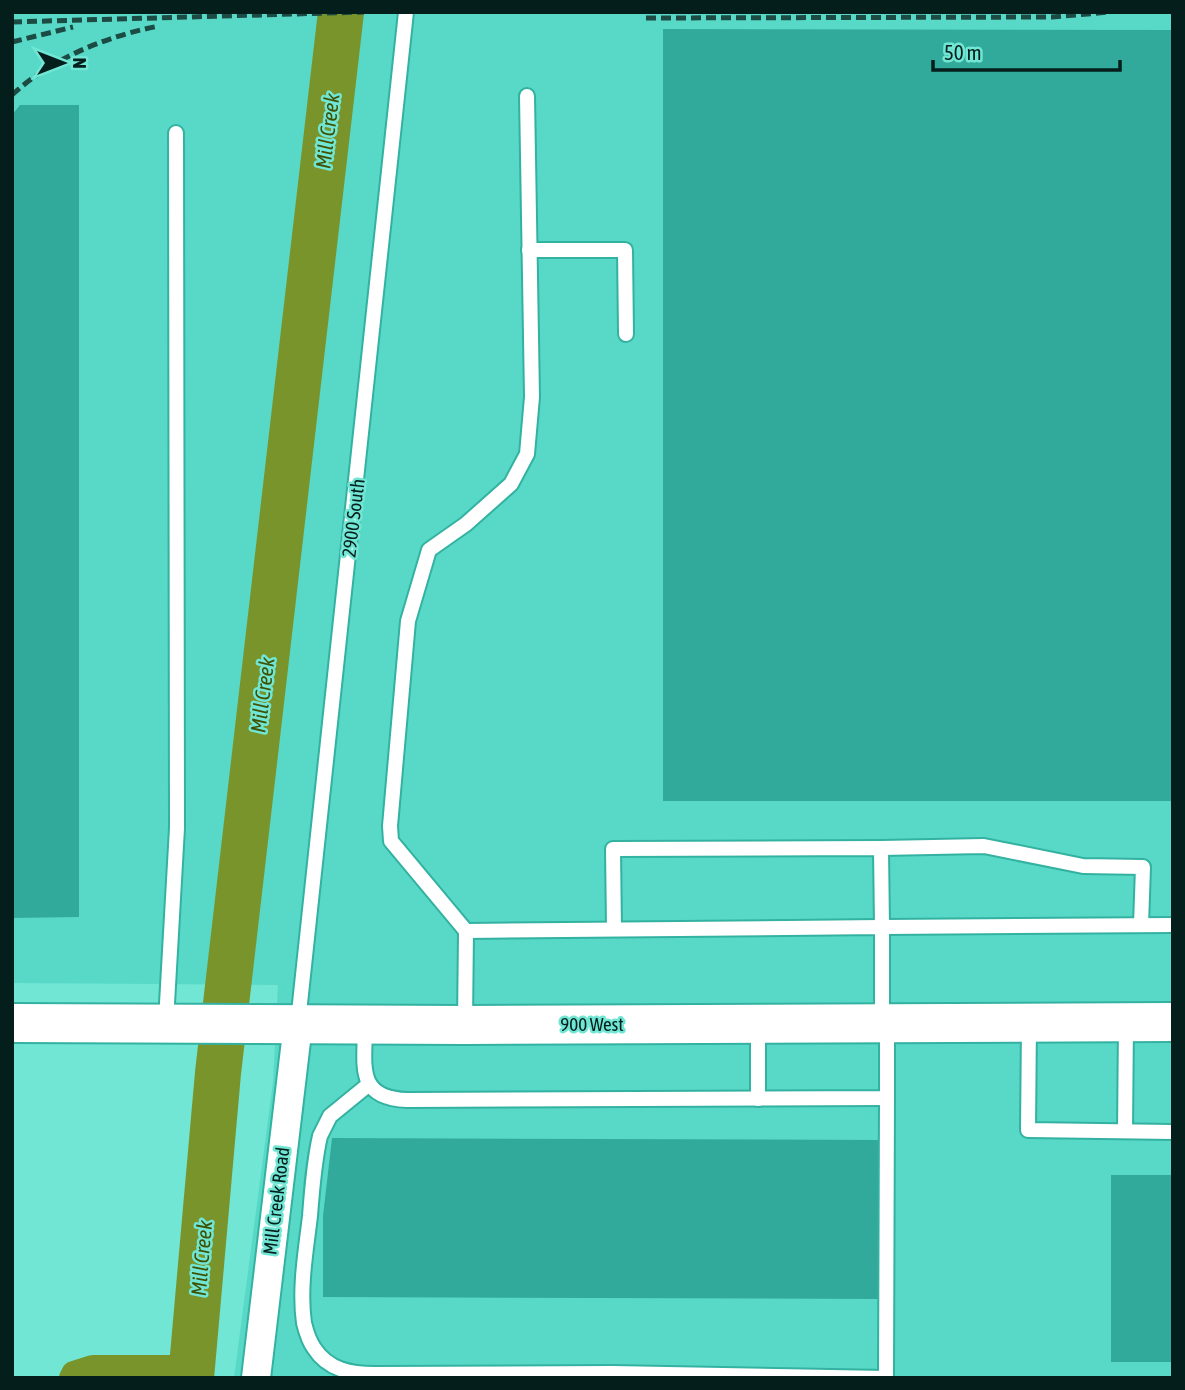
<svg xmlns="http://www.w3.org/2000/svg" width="1185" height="1390" font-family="'Asap Condensed',sans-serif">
  <rect width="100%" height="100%" fill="#71e6d4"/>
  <polygon fill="#58d9c7" points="12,12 1173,12 1173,1378 234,1378 273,1082 278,985 12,983"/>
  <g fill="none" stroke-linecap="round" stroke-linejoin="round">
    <polyline stroke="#7a942c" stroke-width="26" points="72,1378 74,1374 93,1368 192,1368"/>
    <polyline stroke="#7a942c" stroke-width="46" points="191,1378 218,1073 341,12"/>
  </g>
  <g fill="#32aa9b">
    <polygon points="663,29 1173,30 1173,801 663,801"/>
    <polygon points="20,105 79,105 79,917 12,918 12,115"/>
    <polygon points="332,1138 878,1140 878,1299 323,1297 323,1216"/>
    <rect x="1111" y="1175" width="62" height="187"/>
  </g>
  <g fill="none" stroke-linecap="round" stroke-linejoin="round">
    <g stroke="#33b1a1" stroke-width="18">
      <g id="service">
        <polyline points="529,250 625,250 626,334"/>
        <polyline points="881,848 984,846 1083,866 1143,867 1141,925"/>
        <polyline points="614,929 613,849 881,848 882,927 1173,925"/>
        <polyline points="466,931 391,841 390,826 408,621 429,550 466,524 511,484 527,454 532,397 527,96"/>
        <polyline points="166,1021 177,828 176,133"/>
        <polyline points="298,1022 406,12"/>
        <polyline points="465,1023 466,931 882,927 882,1021"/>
        <polyline points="1029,1024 1028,1130 1173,1132"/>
        <path d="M365,1025C365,1065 355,1098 407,1100L887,1098V1026"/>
        <polyline points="758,1025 758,1099"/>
        <path d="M368,1085L330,1116L320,1136C314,1162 312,1189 310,1216C306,1250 299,1288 304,1323C306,1331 309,1341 314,1348C328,1370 351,1374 375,1374L612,1373L886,1378L887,1098"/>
        <polyline points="1125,1131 1126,1023"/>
      </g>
    </g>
    <g stroke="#33b1a1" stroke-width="32">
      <polyline id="minor" points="256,1378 298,1024"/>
    </g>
    <g stroke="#33b1a1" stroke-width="42">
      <polyline id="secondary" points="12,1023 465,1025 1173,1022"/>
    </g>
    <use href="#service" stroke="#fff" stroke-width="14"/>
    <use href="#minor" stroke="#fff" stroke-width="28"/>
    <use href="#secondary" stroke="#fff" stroke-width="38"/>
    <g stroke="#1c4b44" stroke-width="5" stroke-dasharray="10 5" stroke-linecap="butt">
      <polyline points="646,18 1052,17 1110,12"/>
      <polyline points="12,22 364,12"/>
      <polyline points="12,42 73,27"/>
      <path d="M12,95C52,58 107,36 159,26"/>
    </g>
  </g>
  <g text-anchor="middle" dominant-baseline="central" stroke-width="5" stroke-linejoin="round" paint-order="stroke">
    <g font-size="19" fill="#041e1b" stroke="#71e6d4">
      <text transform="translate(353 518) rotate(-83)">2900 South</text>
      <text x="592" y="1024">900 West</text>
      <text transform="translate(276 1201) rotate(-83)">Mill Creek Road</text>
    </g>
    <g font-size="21" font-style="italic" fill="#405102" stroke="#71e6d4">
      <text transform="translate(327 131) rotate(-83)">Mill Creek</text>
      <text transform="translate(262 695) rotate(-83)">Mill Creek</text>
      <text transform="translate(201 1258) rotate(-85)">Mill Creek</text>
    </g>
  </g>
  <rect width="1185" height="1390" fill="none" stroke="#041e1b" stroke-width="28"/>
  <g transform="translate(63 63) rotate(90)" stroke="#71e6d4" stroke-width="5" paint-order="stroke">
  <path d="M0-5L12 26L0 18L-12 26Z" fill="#041e1b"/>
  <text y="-10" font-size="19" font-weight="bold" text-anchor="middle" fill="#041e1b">N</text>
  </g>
  <path d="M933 60v10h187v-10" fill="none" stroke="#041e1b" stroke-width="3.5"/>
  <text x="944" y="60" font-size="21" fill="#041e1b" stroke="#71e6d4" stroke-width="5" paint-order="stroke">50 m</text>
</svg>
